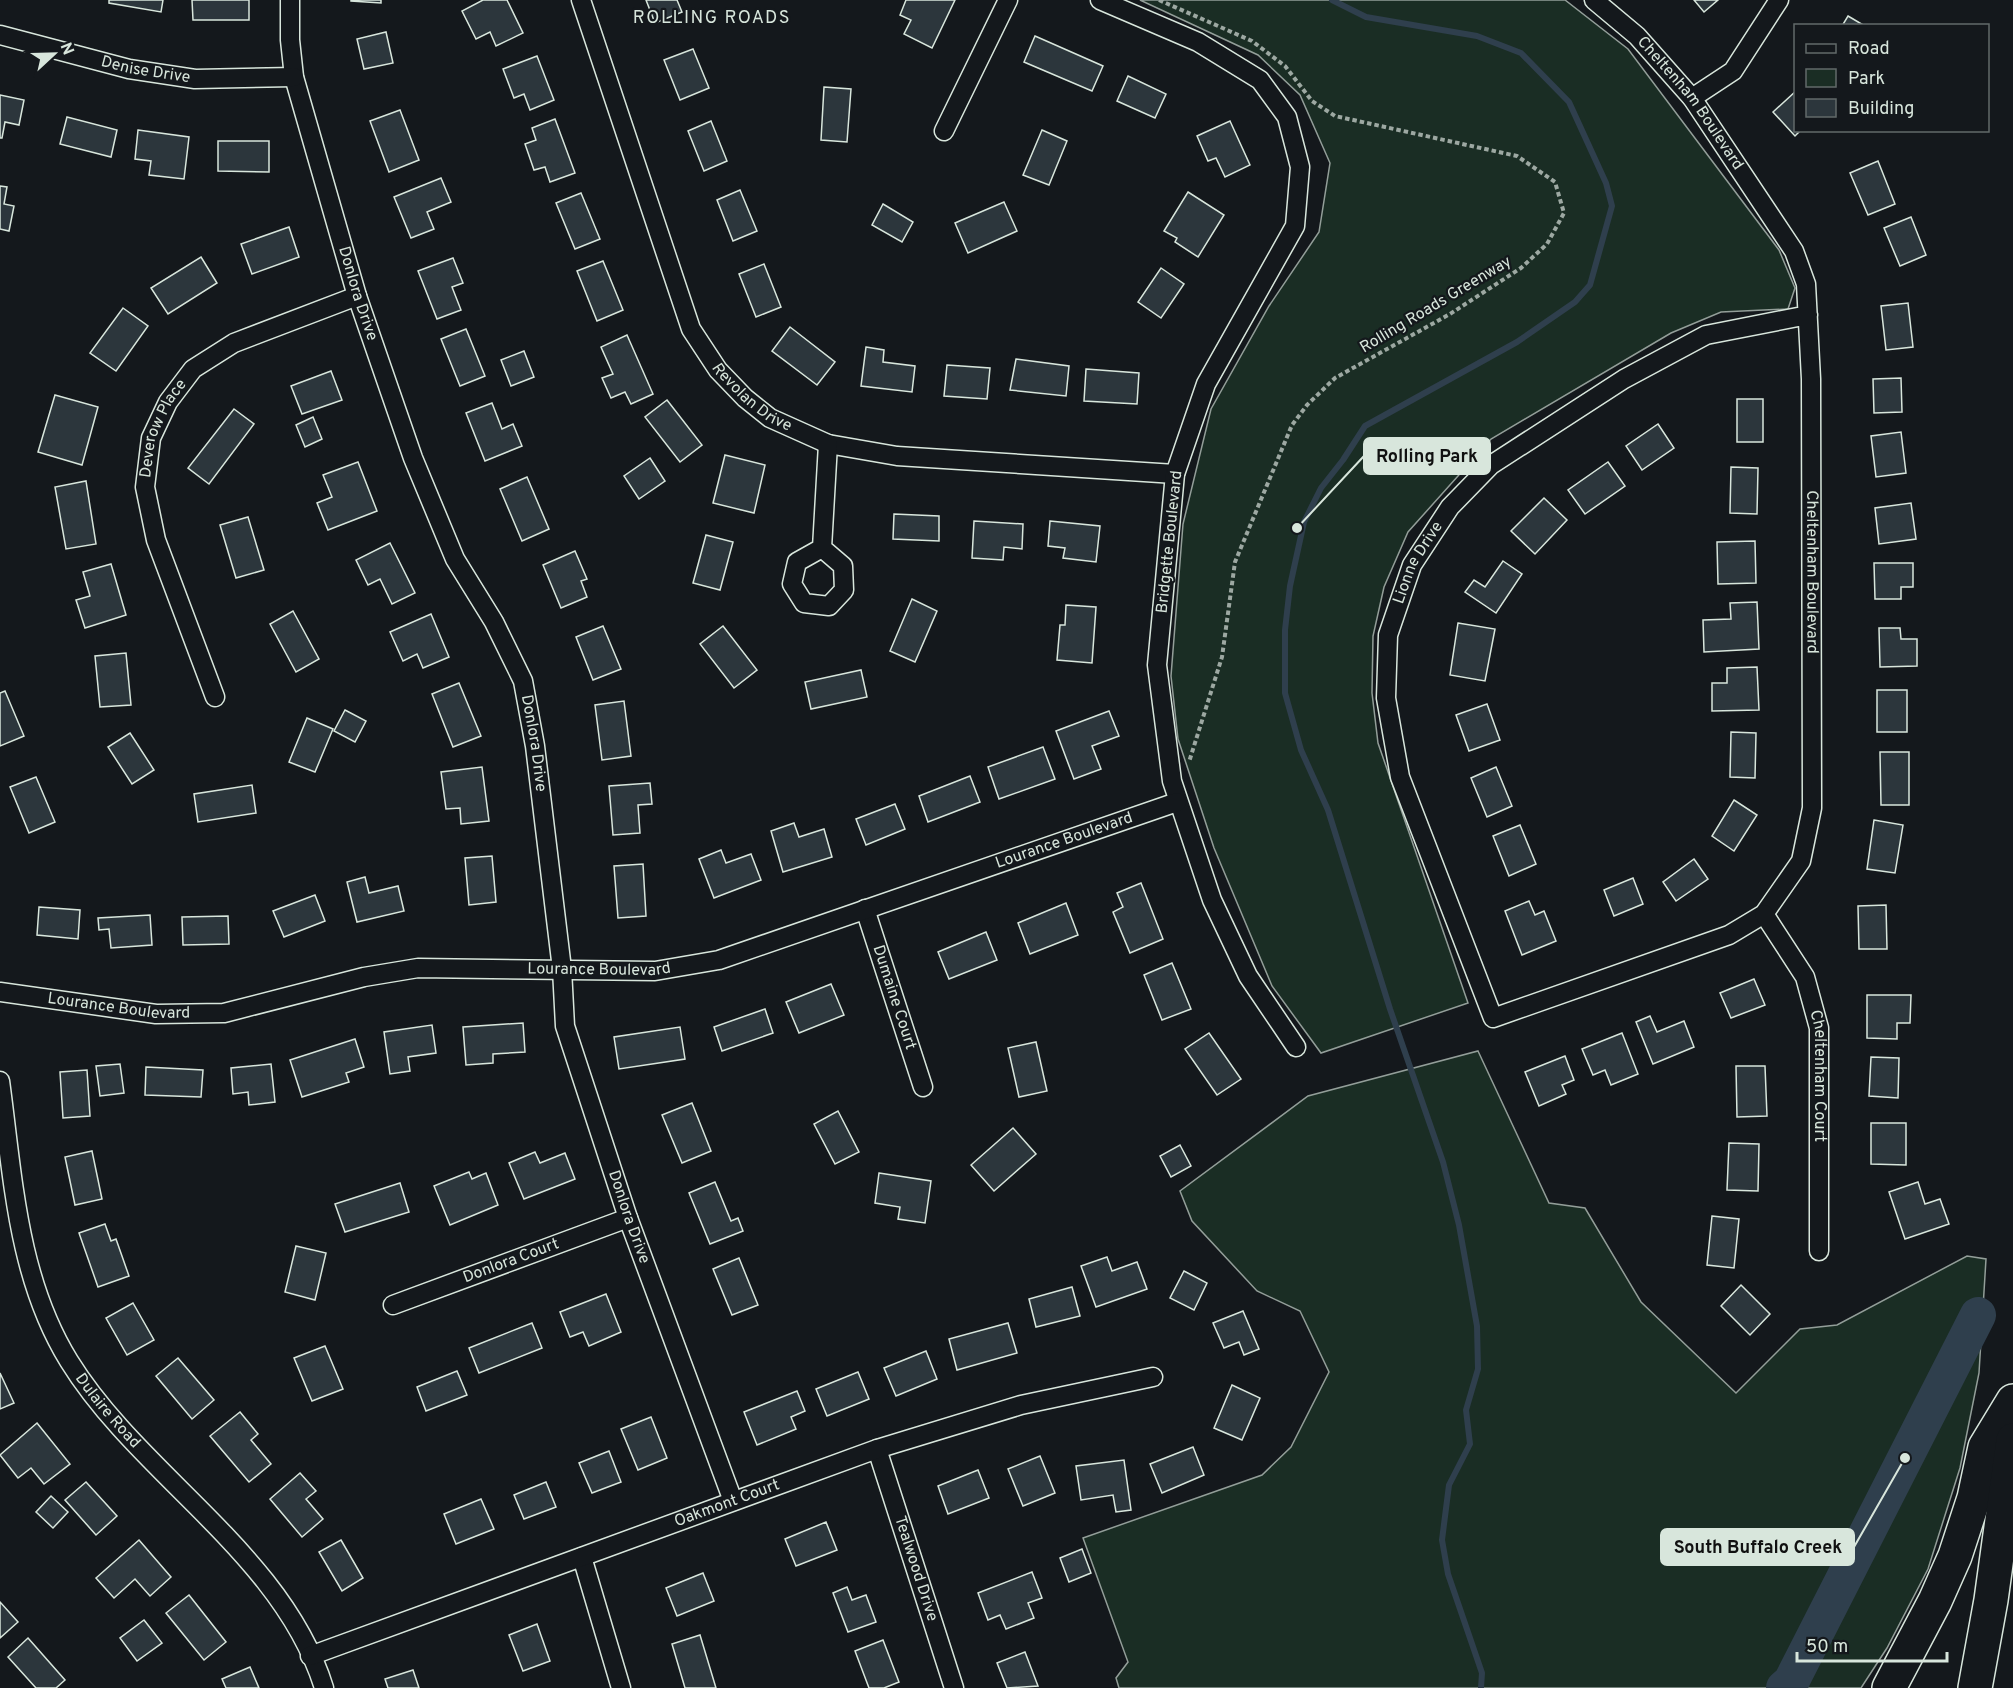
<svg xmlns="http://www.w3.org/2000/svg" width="2013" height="1688" font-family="Overpass,sans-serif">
  <rect width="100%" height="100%" fill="#14181c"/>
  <g fill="#1a2d24" stroke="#939e99" stroke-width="1.5">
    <polygon points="1140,0 1565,0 1628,49 1779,250 1795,288 1788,309 1721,312 1671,333 1491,439 1408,532 1384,587 1373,636 1372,693 1378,743 1468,1003 1321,1053 1272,986 1214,848 1178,739 1171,676 1183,524 1211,409 1269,306 1319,232 1330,163 1300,95 1258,55"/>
    <polygon points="1478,1051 1549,1203 1585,1208 1641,1302 1736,1393 1800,1329 1837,1325 1967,1256 1986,1259 1979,1373 1960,1468 1928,1569 1887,1648 1861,1688 1119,1688 1116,1678 1128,1662 1083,1538 1262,1475 1291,1447 1329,1372 1300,1311 1257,1291 1192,1221 1180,1191 1308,1096"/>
  </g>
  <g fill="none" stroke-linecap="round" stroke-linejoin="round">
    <polyline stroke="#2f3f4d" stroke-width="6" points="1332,0 1366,17 1477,36 1521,53 1569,102 1606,183 1612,206 1590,285 1575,302 1517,342 1365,426 1343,460 1321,488 1304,522 1290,586 1285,630 1285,693 1301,750 1328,810 1390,1009 1443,1162 1459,1225 1477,1326 1478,1369 1466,1410 1470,1444 1449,1485 1442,1540 1448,1574 1482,1673 1481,1688"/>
    <polyline stroke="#2f3f4d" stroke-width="36" points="1784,1688 1791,1682 1978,1315"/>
  </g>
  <g fill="#2c363c" stroke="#d8e6dc" stroke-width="1.5">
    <polygon points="109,0 163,0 161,12 109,3"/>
    <polygon points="192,0 249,0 249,20 193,20"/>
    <polygon points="351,0 381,0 381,3 351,1"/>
    <polygon points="483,0 507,0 523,33 496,46 490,32 476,39 462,11"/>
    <polygon points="646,0 677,0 682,12 655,23"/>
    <polygon points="906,0 955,0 932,48 904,34 911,20 900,15"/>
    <polygon points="1694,0 1718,0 1704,12"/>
    <polygon points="1848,16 1865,26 1842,26"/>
    <polygon points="386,32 393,63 364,69 357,39"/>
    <polygon points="1035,36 1103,66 1092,91 1024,62"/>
    <polygon points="693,49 709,88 680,100 664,60"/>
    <polygon points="537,56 554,100 530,110 524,94 514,98 503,69"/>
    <polygon points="1128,76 1166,94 1155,118 1117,101"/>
    <polygon points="824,87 851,89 847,142 821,140"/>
    <polygon points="1796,91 1796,130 1801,130 1795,136 1773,112"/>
    <polygon points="0,95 24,100 19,125 5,122 2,138 0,138"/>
    <polygon points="400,110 419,160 389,172 370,121"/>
    <polygon points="67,117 117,130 111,157 60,144"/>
    <polygon points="555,119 575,173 550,182 545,167 534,170 525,144 536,140 532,128"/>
    <polygon points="711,121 727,161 704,171 688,131"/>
    <polygon points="1230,121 1250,165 1225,177 1216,158 1208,161 1197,136"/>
    <polygon points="138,130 189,137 184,179 149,175 151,161 135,159"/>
    <polygon points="1042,130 1067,141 1049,185 1023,175"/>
    <polygon points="218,141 269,141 269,172 218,171"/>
    <polygon points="1878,161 1895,204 1868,215 1850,173"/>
    <polygon points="441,178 451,202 427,212 434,229 411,238 394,197"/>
    <polygon points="0,186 7,187 4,204 14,206 9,231 0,229"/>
    <polygon points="740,190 757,231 733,241 717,200"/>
    <polygon points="1188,192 1224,215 1198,257 1175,242 1177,238 1164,231"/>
    <polygon points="581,193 600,239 575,249 556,203"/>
    <polygon points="1004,202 1017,231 968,253 955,223"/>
    <polygon points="883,204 913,222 902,242 872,225"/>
    <polygon points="1911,217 1926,255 1900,266 1884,228"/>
    <polygon points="289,227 299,257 252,274 241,244"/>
    <polygon points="201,257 217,283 168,314 151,288"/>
    <polygon points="453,258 463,283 452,287 461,310 437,319 418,271"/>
    <polygon points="603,261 623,310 597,321 577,271"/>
    <polygon points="764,264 781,307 756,317 739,274"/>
    <polygon points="1161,268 1184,284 1161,318 1138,302"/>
    <polygon points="1908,303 1913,347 1886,350 1881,306"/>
    <polygon points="123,308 148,326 116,371 90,353"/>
    <polygon points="790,327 835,362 817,385 772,351"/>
    <polygon points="466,329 485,376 460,386 441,339"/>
    <polygon points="627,335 653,394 631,404 625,392 611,398 602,378 613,374 601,347"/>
    <polygon points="866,347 884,350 883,362 915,366 912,392 861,386"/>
    <polygon points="524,351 534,377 511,386 501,360"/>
    <polygon points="1016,359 1069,366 1066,396 1010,390"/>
    <polygon points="947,365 990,368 987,399 944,396"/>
    <polygon points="1086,369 1139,373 1137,404 1084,401"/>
    <polygon points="331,371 342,400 302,414 291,386"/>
    <polygon points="1901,378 1902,412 1874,413 1873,379"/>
    <polygon points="55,395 98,407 82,465 38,452"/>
    <rect x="1737" y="399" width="26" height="43"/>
    <polygon points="667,400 702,445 680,462 645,417"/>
    <polygon points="492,403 502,429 513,424 522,446 485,461 466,413"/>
    <polygon points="234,409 254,424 209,484 188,468"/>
    <polygon points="313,417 322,439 305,447 296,425"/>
    <polygon points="1658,424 1674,448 1642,470 1626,446"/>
    <polygon points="1901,432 1906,473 1876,477 1871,436"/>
    <polygon points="725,455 765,465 754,513 713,503"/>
    <polygon points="650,458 665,481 639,499 624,476"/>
    <polygon points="358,462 377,511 328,530 317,503 332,497 323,475"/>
    <polygon points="1608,462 1625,486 1585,514 1568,490"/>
    <polygon points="1731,467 1758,468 1757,514 1730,513"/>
    <polygon points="527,477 549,529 522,541 500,489"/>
    <polygon points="86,481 96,544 66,549 55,487"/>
    <polygon points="1544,498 1567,520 1535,554 1511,531"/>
    <polygon points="1911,503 1916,539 1879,544 1875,508"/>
    <polygon points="894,514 939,516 939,541 893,539"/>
    <polygon points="248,517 264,570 236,578 220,525"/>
    <polygon points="974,521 1023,524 1022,549 1004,547 1003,560 972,558"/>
    <polygon points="1050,521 1100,526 1096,562 1063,558 1065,548 1048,546"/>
    <polygon points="706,535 733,542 720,590 693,583"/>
    <polygon points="1755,541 1756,583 1718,584 1717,542"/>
    <polygon points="390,543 415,593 392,604 380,579 368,585 356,560"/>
    <polygon points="575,551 587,579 581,581 587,597 561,608 543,565"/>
    <polygon points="1503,561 1522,574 1496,613 1465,592 1474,580 1485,587"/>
    <polygon points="1874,563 1913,563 1913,587 1901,587 1901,599 1875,599"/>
    <polygon points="111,564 126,615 85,628 76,600 90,596 83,572"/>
    <polygon points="912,599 937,611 915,662 890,651"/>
    <polygon points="1757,602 1759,649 1704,652 1703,620 1731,619 1730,603"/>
    <polygon points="1066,605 1096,607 1092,663 1057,660 1060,625 1065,625"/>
    <polygon points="293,611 319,659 296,672 270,624"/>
    <polygon points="431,614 449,657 423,668 417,654 403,661 390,632"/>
    <polygon points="1458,623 1495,629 1485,681 1450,675"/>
    <polygon points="603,626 621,669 593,680 576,637"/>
    <polygon points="723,626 757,670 734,688 700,644"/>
    <polygon points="1879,628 1900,628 1901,639 1917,639 1917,666 1880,667"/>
    <polygon points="126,653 131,705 100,707 95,656"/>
    <polygon points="1757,667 1759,710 1712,711 1712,683 1727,683 1727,668"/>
    <polygon points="861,670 867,697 811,709 805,682"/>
    <polygon points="459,683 481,736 453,747 432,694"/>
    <rect x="1877" y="690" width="30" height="42"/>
    <polygon points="5,691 24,736 0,746 0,693"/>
    <polygon points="624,701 631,756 602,760 595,705"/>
    <polygon points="1487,704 1500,740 1469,751 1456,715"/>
    <polygon points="345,710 366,721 355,742 334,731"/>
    <polygon points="1109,711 1119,736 1092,746 1101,769 1074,779 1056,731"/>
    <polygon points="307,718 333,729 315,772 289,762"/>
    <polygon points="1731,732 1756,733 1755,778 1730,777"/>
    <polygon points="130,733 154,770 132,784 108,747"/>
    <polygon points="1043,747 1055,779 999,799 988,767"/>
    <polygon points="1880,752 1909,752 1909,805 1881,805"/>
    <polygon points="482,767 489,821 461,824 460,808 446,809 441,772"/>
    <polygon points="1496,767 1512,806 1487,817 1471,778"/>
    <polygon points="970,776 980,802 928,822 919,796"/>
    <polygon points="36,777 55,822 29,833 10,787"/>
    <polygon points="650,783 652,804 638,805 640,833 613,835 609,786"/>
    <polygon points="252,785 256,813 198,822 194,794"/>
    <polygon points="1734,800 1757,815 1734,851 1712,836"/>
    <polygon points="895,804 905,829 866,845 856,819"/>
    <polygon points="1874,820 1903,825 1895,873 1867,869"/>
    <polygon points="794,823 799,837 824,829 832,857 783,872 771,831"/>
    <polygon points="1520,825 1536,864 1509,876 1493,836"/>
    <polygon points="721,850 726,863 751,854 761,880 714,898 699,859"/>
    <polygon points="492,856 496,902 469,905 465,858"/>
    <polygon points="1694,859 1708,879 1676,901 1663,882"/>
    <polygon points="643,864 646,916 618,918 614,866"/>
    <polygon points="365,877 369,893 398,886 404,911 357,922 347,882"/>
    <polygon points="1633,878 1643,904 1614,916 1604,890"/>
    <polygon points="1141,883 1163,939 1130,953 1113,912 1123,907 1117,893"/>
    <polygon points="315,895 325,921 284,937 273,911"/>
    <polygon points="1529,901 1535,915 1544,911 1556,941 1522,955 1505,911"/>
    <polygon points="1066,903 1078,935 1030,954 1018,923"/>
    <polygon points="1886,905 1887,949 1859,949 1858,906"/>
    <polygon points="39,907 80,910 78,939 37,935"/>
    <polygon points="150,915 152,945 111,948 109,929 99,930 98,918"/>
    <polygon points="228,916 229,944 183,945 182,917"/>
    <polygon points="986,932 997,960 949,979 938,952"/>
    <polygon points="1172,963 1191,1009 1162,1020 1144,975"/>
    <polygon points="1754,979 1765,1005 1731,1018 1720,993"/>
    <polygon points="831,984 844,1015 799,1033 786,1002"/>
    <polygon points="1867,995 1911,995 1910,1023 1897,1023 1897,1039 1867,1038"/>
    <polygon points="765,1009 773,1033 722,1051 714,1027"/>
    <polygon points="1650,1016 1657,1032 1684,1021 1694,1047 1653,1064 1636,1022"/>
    <polygon points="523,1023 525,1052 493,1054 493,1063 466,1065 463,1027"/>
    <polygon points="432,1025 436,1053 408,1057 410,1071 390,1074 384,1032"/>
    <polygon points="680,1027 685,1059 619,1069 614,1037"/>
    <polygon points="1209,1033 1241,1079 1217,1095 1185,1049"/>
    <polygon points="1622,1033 1638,1074 1611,1085 1605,1070 1593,1075 1582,1049"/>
    <polygon points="355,1039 364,1067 346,1073 349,1082 302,1097 290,1060"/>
    <polygon points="1036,1042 1047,1091 1019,1097 1008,1048"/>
    <polygon points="1565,1056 1574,1080 1562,1085 1566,1094 1539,1106 1525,1072"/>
    <polygon points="1871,1057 1899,1058 1898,1098 1869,1096"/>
    <polygon points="120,1064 124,1093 100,1096 96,1066"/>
    <polygon points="271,1064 275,1102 249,1105 248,1092 233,1094 231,1068"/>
    <polygon points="1736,1066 1765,1066 1767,1116 1737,1117"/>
    <polygon points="146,1067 203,1070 201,1097 145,1095"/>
    <polygon points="87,1070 90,1116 63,1118 60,1072"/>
    <polygon points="692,1103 711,1151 682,1163 662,1115"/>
    <polygon points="838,1111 859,1152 835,1164 814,1124"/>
    <polygon points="1871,1123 1906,1123 1906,1165 1871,1164"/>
    <polygon points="1013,1128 1036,1154 994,1191 971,1165"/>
    <polygon points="1729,1143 1759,1144 1758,1191 1727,1190"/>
    <polygon points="1180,1145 1191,1166 1171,1177 1160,1156"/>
    <polygon points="92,1151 102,1199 75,1205 65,1157"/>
    <polygon points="535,1152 540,1163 565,1153 575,1179 524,1199 509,1163"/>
    <polygon points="469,1172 472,1179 486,1173 498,1205 450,1225 434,1186"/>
    <polygon points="879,1173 931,1181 925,1223 898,1219 900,1207 875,1203"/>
    <polygon points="715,1182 731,1221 738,1218 743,1231 710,1244 689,1193"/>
    <polygon points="1918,1182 1925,1204 1940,1199 1949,1224 1905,1239 1889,1192"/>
    <polygon points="400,1183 409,1212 345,1232 335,1204"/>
    <polygon points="1712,1216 1739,1219 1734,1268 1707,1265"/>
    <polygon points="105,1224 111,1241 116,1239 129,1276 98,1287 79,1233"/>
    <polygon points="296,1246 326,1253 315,1300 285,1292"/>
    <polygon points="1107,1257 1112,1271 1137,1262 1147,1289 1096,1307 1081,1266"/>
    <polygon points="739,1258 758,1305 732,1315 713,1269"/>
    <polygon points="1184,1271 1207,1283 1194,1310 1170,1298"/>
    <polygon points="1741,1285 1770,1314 1750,1335 1721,1306"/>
    <polygon points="1072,1287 1080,1316 1036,1327 1029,1299"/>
    <polygon points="606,1294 621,1332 589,1346 583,1332 570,1337 560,1312"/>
    <polygon points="133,1303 154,1340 127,1355 106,1318"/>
    <polygon points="1243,1311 1259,1349 1244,1355 1239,1342 1224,1348 1213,1323"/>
    <polygon points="532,1323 542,1348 479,1373 469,1348"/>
    <polygon points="1008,1323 1017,1353 957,1370 949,1339"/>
    <polygon points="325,1346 343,1389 312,1401 294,1358"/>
    <polygon points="926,1351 937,1379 896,1396 884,1368"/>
    <polygon points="178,1358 214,1400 192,1419 156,1376"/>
    <polygon points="457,1371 467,1395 426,1411 417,1387"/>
    <polygon points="858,1372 869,1399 827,1416 816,1389"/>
    <polygon points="0,1373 14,1403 0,1409"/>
    <polygon points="1232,1385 1260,1398 1242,1440 1214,1428"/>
    <polygon points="797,1391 805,1411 791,1417 796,1429 757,1445 744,1412"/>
    <polygon points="240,1412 258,1434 251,1440 271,1464 249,1482 210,1436"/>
    <polygon points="651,1417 667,1458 638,1470 621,1429"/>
    <polygon points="37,1423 70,1464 44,1484 31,1468 18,1478 0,1455"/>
    <polygon points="1193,1447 1204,1475 1162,1493 1150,1464"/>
    <polygon points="609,1451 621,1482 592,1493 579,1463"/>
    <polygon points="1040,1456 1055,1493 1023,1506 1008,1469"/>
    <polygon points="1124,1460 1131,1510 1116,1512 1113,1495 1081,1500 1076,1466"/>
    <polygon points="978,1470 989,1498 948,1514 938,1486"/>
    <polygon points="300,1473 316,1491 306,1499 323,1519 302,1537 270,1499"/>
    <polygon points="86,1482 117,1516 96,1535 65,1500"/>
    <polygon points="546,1482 556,1507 524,1519 514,1495"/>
    <polygon points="51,1496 68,1512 53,1528 36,1512"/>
    <polygon points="481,1499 494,1529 456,1544 444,1514"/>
    <polygon points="826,1522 837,1550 796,1566 785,1539"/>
    <polygon points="139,1540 171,1577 150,1596 135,1579 114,1598 96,1578"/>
    <polygon points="341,1540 363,1578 342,1591 319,1552"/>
    <polygon points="1082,1549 1091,1573 1069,1582 1060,1558"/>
    <polygon points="1032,1572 1042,1598 1028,1603 1034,1618 1006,1629 1000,1615 988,1620 978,1593"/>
    <polygon points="703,1573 714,1601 677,1616 666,1588"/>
    <polygon points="847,1587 852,1600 866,1595 876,1622 848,1632 833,1593"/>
    <polygon points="189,1595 226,1642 204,1660 166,1613"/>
    <polygon points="0,1602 18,1622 0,1638"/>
    <polygon points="144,1620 162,1643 137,1661 120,1638"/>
    <polygon points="537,1624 550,1661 523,1671 509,1635"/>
    <polygon points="700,1635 716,1688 685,1688 672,1644"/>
    <polygon points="28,1638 65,1680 56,1688 36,1688 8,1657"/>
    <polygon points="883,1640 899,1682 884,1688 869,1688 855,1651"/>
    <polygon points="1025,1652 1038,1686 1007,1688 997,1663"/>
    <polygon points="250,1667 259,1688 226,1688 222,1679"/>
    <polygon points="413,1670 419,1688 388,1688 385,1679"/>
  </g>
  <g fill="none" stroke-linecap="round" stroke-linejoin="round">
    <g stroke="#d8e6dc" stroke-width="21">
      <g id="minor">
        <path id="s1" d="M290,0V40L294,77L357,296L413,458L455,559L494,622L523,681L535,746L562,969L565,1026L628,1218L733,1501"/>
        <path id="s2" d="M581,0L691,329L718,370L745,398L770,418L828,444L897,456L1175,474"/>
        <polyline points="1100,0 1198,42 1260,80 1287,117 1300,167 1295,226 1206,384 1175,474 1157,665 1172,781 1212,900 1248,976 1296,1047"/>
        <path id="s3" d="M1594,0L1637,36L1692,98L1794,251L1806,284L1811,379L1812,808L1801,861L1764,914L1729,935L1493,1018L1400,777L1386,698L1388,635L1412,565L1450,507L1491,465L1624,379L1706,335L1808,315"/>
        <path id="s4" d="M0,35L129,69L195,79L294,77"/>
        <polyline points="1692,98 1733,71 1779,0"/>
        <polyline points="944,131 1008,0"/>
        <polyline points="822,548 797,562 792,584 804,603 829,606 844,590 843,566 822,548 828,444"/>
        <path id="s5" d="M215,697L156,540L145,487L151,438L168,402L193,369L234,343L357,296"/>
        <path id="s6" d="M865,909L923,1087"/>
        <path id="s7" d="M1764,914L1805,977L1819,1028V1251"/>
        <path id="s8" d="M0,992L156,1014L224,1013L364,977L418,968L655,971L719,960L1177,802"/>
        <path id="s9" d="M0,1081C13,1176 17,1277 69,1361C140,1476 283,1554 324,1688"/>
        <path id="s10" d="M393,1305L628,1218"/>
        <path id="s11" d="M877,1449L954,1688"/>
        <polyline points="582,1557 621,1688"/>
        <path id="s12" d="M310,1656L877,1449L1021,1405L1153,1377"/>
      </g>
    </g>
    <g stroke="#d8e6dc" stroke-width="36">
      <g id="motorway">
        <polyline points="1889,1688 1935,1601 1955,1556 1974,1498 1985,1447 2013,1401"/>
        <polyline points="1975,1688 1991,1600 2013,1440"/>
      </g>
    </g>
    <polyline stroke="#9da8a2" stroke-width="4" stroke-dasharray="4.5 3" stroke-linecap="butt" points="1159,0 1252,41 1285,66 1312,101 1335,116 1517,156 1555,182 1564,213 1547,244 1521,268 1450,314 1335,378 1307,405 1292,425 1235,562 1222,657 1189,762"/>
    <use href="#minor" stroke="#14181c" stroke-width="18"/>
    <use href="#motorway" stroke="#14181c" stroke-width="33"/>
  </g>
  <g text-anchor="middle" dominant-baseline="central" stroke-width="4.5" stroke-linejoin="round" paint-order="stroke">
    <g font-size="16" fill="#d8e6dc" stroke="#14181c">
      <text stroke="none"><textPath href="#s4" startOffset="150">Denise Drive</textPath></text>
      <text stroke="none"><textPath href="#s3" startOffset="142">Cheltenham Boulevard</textPath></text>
      <text stroke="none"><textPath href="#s1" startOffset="303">Donlora Drive</textPath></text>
      <text transform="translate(1436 305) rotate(-31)">Rolling Roads Greenway</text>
      <text stroke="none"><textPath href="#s2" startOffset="440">Revolan Drive</textPath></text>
      <text stroke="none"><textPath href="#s5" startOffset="284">Deverow Place</textPath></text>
      <text transform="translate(1170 542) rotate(-84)">Bridgette Boulevard</text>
      <text stroke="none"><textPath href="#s3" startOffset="1772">Lionne Drive</textPath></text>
      <text stroke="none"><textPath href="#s3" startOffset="646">Cheltenham Boulevard</textPath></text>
      <text stroke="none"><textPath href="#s1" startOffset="789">Donlora Drive</textPath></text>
      <text stroke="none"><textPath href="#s8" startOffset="1092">Lourance Boulevard</textPath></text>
      <text stroke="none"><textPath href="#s8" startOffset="606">Lourance Boulevard</textPath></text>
      <text stroke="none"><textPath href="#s6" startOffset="93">Dumaine Court</textPath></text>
      <text stroke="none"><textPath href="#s8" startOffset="120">Lourance Boulevard</textPath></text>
      <text stroke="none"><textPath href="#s7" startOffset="176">Cheltenham Court</textPath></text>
      <text stroke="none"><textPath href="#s1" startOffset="1275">Donlora Drive</textPath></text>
      <text stroke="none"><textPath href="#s10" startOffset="126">Donlora Court</textPath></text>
      <text stroke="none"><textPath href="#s9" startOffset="354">Dulaire Road</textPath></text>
      <text stroke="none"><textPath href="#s12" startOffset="444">Oakmont Court</textPath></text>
      <text stroke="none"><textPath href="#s11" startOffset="126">Tealwood Drive</textPath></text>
    </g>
    <g font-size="18" letter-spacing="1.5" fill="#d8e6dc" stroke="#14181c">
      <text x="712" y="18">ROLLING ROADS</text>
    </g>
  </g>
  <path fill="none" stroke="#d8e6dc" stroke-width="2" d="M1297 528L1364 456M1905 1458L1854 1547"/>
  <g fill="#d8e6dc" stroke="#14181c" stroke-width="2">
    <circle cx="1297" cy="528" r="6"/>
    <circle cx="1905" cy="1458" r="6"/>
  </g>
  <g fill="#d8e6dc" stroke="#d8e6dc" stroke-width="2">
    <rect x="1364" y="438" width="126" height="36" rx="6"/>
    <rect x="1661" y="1529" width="193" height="36" rx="6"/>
  </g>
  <g font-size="18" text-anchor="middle" font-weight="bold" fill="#111">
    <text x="1427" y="462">Rolling Park</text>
    <text x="1758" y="1553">South Buffalo Creek</text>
  </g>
  <rect x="1794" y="24" width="195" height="108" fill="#14181c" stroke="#626a69" stroke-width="1.5"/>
  <rect x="1806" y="44" width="30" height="9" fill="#14181c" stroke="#626a69" stroke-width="1.5"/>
  <text x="1848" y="54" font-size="18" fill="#d8e6dc">Road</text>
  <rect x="1806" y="69" width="30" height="18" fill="#1a2d24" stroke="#626a69" stroke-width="1.5"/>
  <text x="1848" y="84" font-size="18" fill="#d8e6dc">Park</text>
  <rect x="1806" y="99" width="30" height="18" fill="#2c363c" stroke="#626a69" stroke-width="1.5"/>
  <text x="1848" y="114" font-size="18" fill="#d8e6dc">Building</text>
  <g transform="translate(54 54) rotate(68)" stroke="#14181c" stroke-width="4.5" paint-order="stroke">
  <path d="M0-4.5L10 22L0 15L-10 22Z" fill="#d8e6dc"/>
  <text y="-9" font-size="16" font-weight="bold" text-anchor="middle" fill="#d8e6dc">N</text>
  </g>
  <path d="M1797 1652v9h150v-9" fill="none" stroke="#d8e6dc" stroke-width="3"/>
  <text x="1806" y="1652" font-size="18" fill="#d8e6dc" stroke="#14181c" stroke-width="4.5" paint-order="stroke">50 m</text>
</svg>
